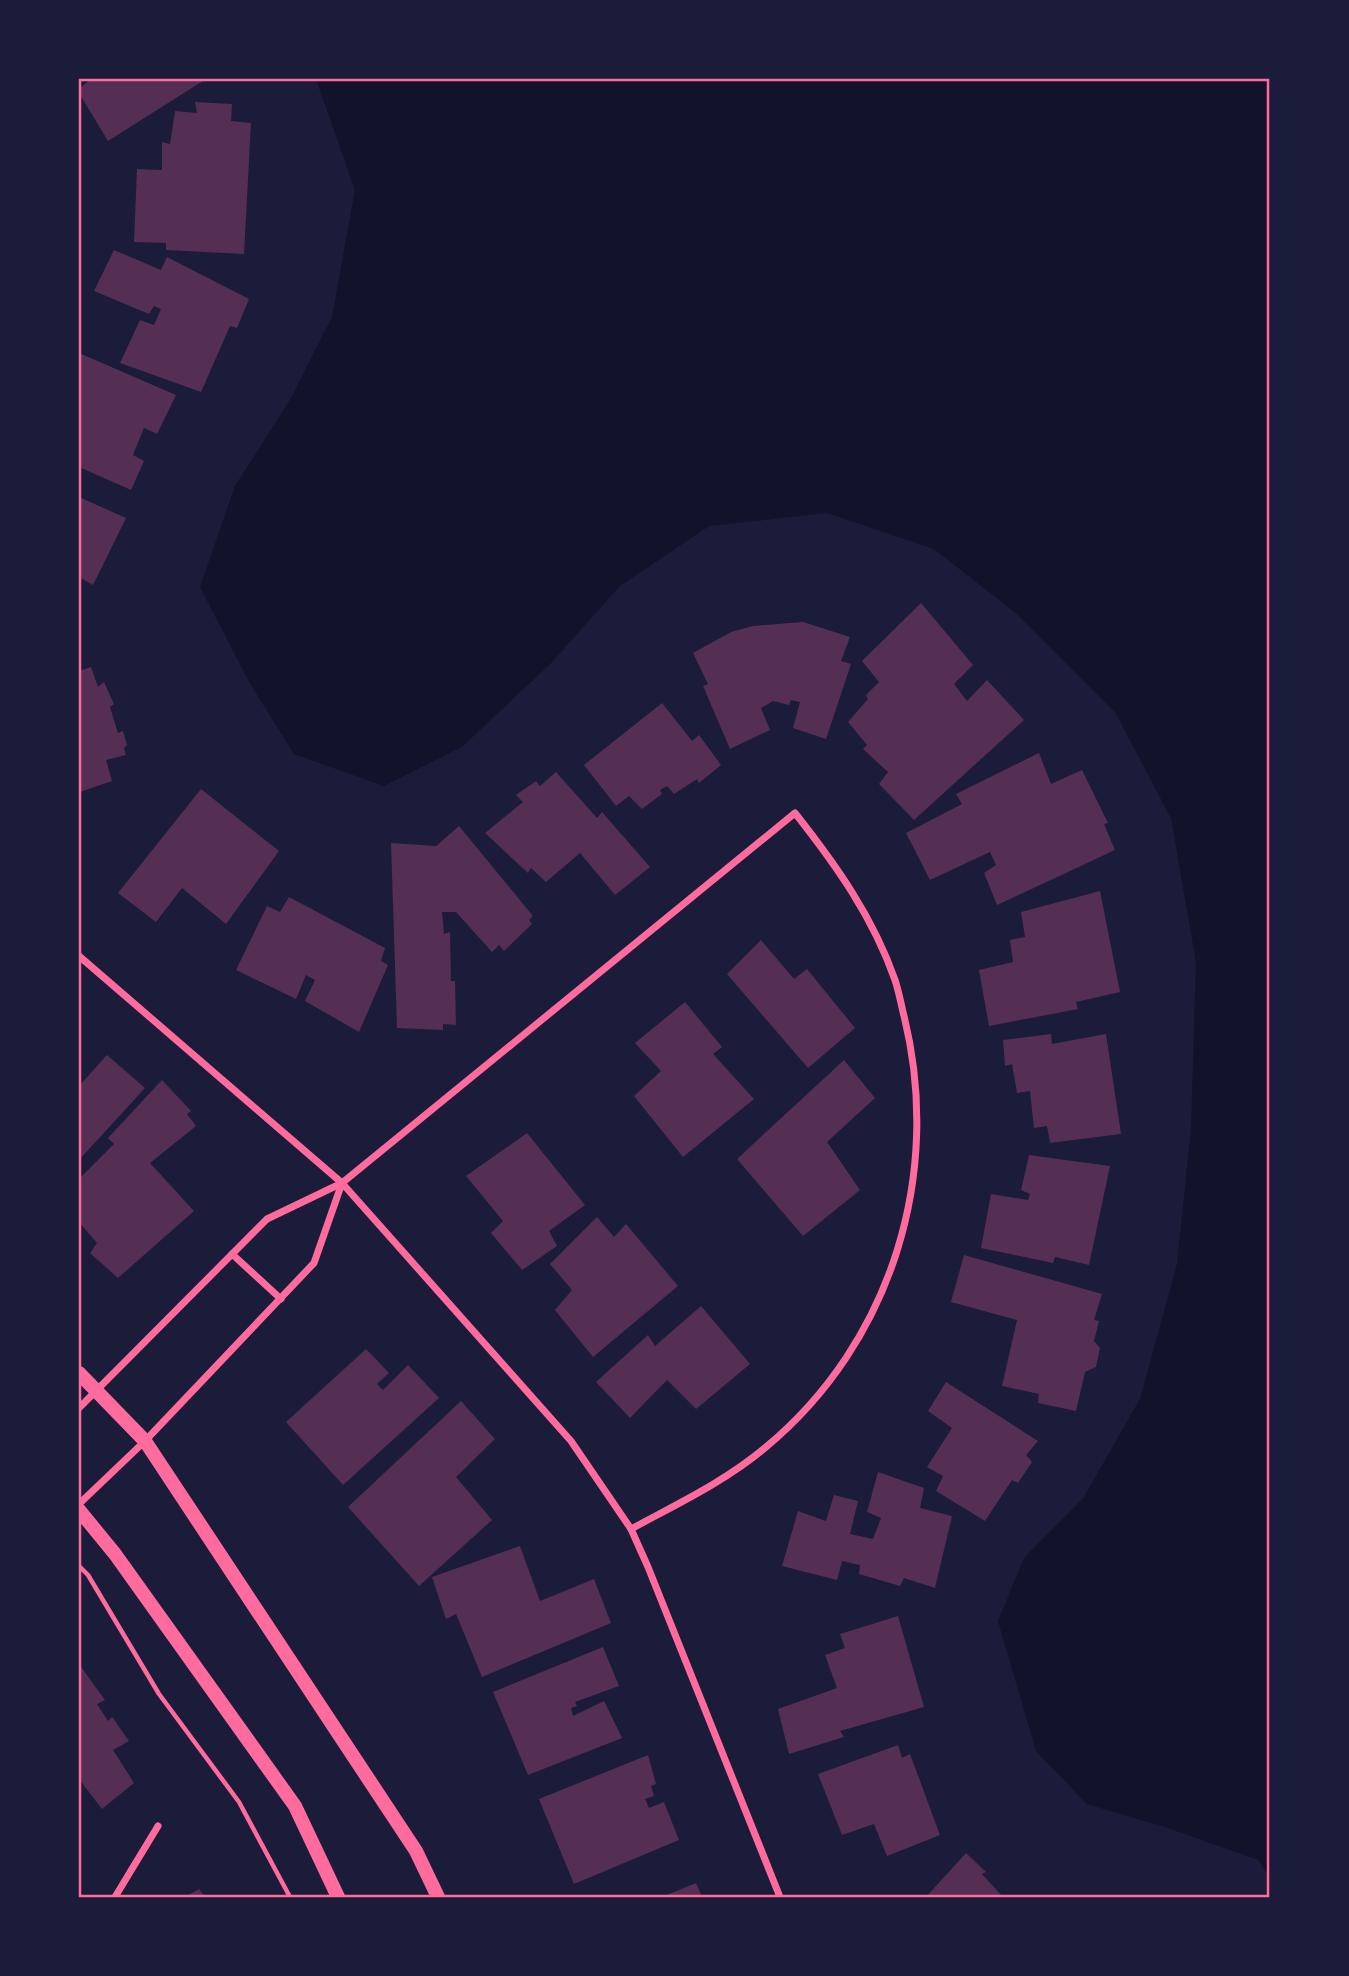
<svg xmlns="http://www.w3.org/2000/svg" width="1349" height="1976" font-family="Quicksand,sans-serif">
  <rect width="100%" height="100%" fill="#1b1b3a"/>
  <polygon fill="#12122b" points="316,79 1270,79 1270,1878 1258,1860 1168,1828 1087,1804 1036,1751 998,1621 1024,1558 1084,1497 1140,1399 1177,1264 1191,1128 1196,962 1171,818 1115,712 1017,614 934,549 827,513 709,526 620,586 551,663 463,746 384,786 294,754 248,680 200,587 235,486 290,400 332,317 355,190"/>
  <g fill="#542f53">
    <polygon points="91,79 206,79 108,141 79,93 79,89"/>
    <polygon points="195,102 232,104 231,121 251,123 244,254 166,250 166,243 134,242 137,169 162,170 162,142 170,144 175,111 197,113"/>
    <polygon points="114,250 161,270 167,257 249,299 237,328 230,326 201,392 120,363 140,320 154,325 161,309 154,306 149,314 94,291"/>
    <polygon points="79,353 176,395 157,434 144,428 133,455 144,461 131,490 79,467"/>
    <polygon points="79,497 126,518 93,585 79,577"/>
    <polygon points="921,603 973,665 954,684 967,701 987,680 1024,720 914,820 879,784 888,772 863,749 867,745 848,722 868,699 866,695 879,682 862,661"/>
    <polygon points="803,622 850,637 841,661 851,664 826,739 793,728 800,702 791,700 789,705 773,701 761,708 770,730 730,749 703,686 708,684 693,653 731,632 753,626"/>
    <polygon points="91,667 98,687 104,682 114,704 110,707 118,733 123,731 127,745 124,748 126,755 106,760 112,781 80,792 79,671"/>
    <polygon points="662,703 692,741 699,735 721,765 699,783 697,779 674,794 667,786 660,790 662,794 642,809 629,796 616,806 584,765"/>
    <polygon points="1039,753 1051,784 1082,770 1108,823 1104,824 1115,850 997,905 984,873 996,865 990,852 930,880 906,833 962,804 956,794"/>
    <polygon points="556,772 597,818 602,812 650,867 615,895 580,853 546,882 531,868 528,873 485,833 523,802 516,795 536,781 540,786"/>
    <polygon points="201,789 279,851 226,924 182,888 156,922 118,893"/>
    <polygon points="459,826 533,916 529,920 532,924 504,951 499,945 492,952 456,912 442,912 444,934 450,932 451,981 455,981 456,1025 443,1024 443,1030 397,1028 391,843 436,846"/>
    <polygon points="1100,891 1120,992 1076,1002 1078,1009 989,1026 979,970 1013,962 1010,940 1025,937 1021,912"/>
    <polygon points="289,897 385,948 381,961 388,965 359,1032 305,1001 315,980 306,975 296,999 236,970 267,906 280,912"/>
    <polygon points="761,940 794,979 807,969 855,1028 808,1068 727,974"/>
    <polygon points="685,1002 722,1047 713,1054 754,1099 683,1157 634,1096 661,1071 635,1043"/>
    <polygon points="1051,1034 1052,1044 1106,1034 1121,1134 1050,1143 1047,1126 1034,1128 1030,1091 1017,1093 1012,1064 1005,1066 1003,1040"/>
    <polygon points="107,1055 145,1088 79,1160 79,1086"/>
    <polygon points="844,1060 875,1098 827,1142 860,1190 803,1236 737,1159"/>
    <polygon points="162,1080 191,1111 187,1114 196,1126 150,1163 194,1211 118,1278 90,1253 97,1243 79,1222 79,1179 114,1144 108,1138"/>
    <polygon points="527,1133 585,1205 549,1231 557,1246 522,1270 491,1233 503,1221 466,1176"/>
    <polygon points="1029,1155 1110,1166 1089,1265 1055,1257 1053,1263 981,1248 991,1194 1028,1200 1030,1194 1021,1190"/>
    <polygon points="597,1217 614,1237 626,1224 678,1286 593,1357 555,1310 572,1290 550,1264"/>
    <polygon points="964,1255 1102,1294 1094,1320 1099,1321 1094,1341 1100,1348 1096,1367 1085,1372 1076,1411 1038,1403 1039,1394 1002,1386 1017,1320 951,1302"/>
    <polygon points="701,1306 750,1364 696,1409 667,1380 630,1418 596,1382 648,1335 655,1346"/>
    <polygon points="366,1349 389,1373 377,1384 383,1390 408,1365 439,1398 343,1485 286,1422"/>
    <polygon points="946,1382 1038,1441 1026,1455 1032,1462 1018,1483 1012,1480 985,1521 936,1491 943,1476 927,1467 952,1428 928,1411"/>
    <polygon points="461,1401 495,1439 456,1477 492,1520 419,1586 348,1507"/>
    <polygon points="878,1472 924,1488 920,1508 952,1516 935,1588 904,1578 900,1586 859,1574 860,1565 842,1561 837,1580 782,1566 798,1511 826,1521 834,1495 858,1501 850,1534 873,1539 881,1518 867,1512"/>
    <polygon points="520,1546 540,1601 594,1579 611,1623 482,1677 456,1614 446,1619 432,1577"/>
    <polygon points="898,1616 924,1707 840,1731 844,1737 789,1754 778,1709 837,1688 825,1655 845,1648 840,1634"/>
    <polygon points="603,1647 619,1686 575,1702 577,1706 571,1708 573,1716 604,1701 622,1738 528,1775 493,1692"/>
    <polygon points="79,1664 105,1700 97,1704 108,1721 112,1717 129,1741 113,1750 134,1783 102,1809 79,1779"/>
    <polygon points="898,1745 902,1758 910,1754 940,1835 887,1856 874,1824 842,1835 818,1774"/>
    <polygon points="648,1755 656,1784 651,1786 654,1796 645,1799 649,1808 664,1802 679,1840 574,1884 539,1799"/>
    <polygon points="966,1853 986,1872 982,1874 1003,1897 926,1897"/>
    <polygon points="696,1883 702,1897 662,1897"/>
    <polygon points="199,1889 205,1897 185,1897"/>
  </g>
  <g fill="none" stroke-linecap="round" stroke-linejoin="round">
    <polyline stroke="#ff6b9d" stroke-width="4.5" points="79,1566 88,1575 159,1694 239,1802 290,1897"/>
    <g stroke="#ff6b9d" stroke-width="7">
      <polyline points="79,956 342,1183 571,1441 631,1529 648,1567 780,1897"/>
      <polyline points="232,1254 281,1299"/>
      <path d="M79,1408L267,1219L342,1183L795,813C836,865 873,917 895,980C899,992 901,1004 904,1016C943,1174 892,1342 766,1447C726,1481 677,1504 631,1529"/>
      <polyline points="79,1504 145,1441 314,1263 342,1183"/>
      <polyline points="115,1897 158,1826"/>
    </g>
    <g stroke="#ff6b9d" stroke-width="14">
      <polyline points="79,1373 145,1441 416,1851 438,1897"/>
      <polyline points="79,1510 115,1554 295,1806 338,1897"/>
    </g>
  </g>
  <rect width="1349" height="1976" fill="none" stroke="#1b1b3a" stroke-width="161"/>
  <rect x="80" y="80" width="1188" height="1816" fill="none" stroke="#ff6b9d" stroke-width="2.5"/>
</svg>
